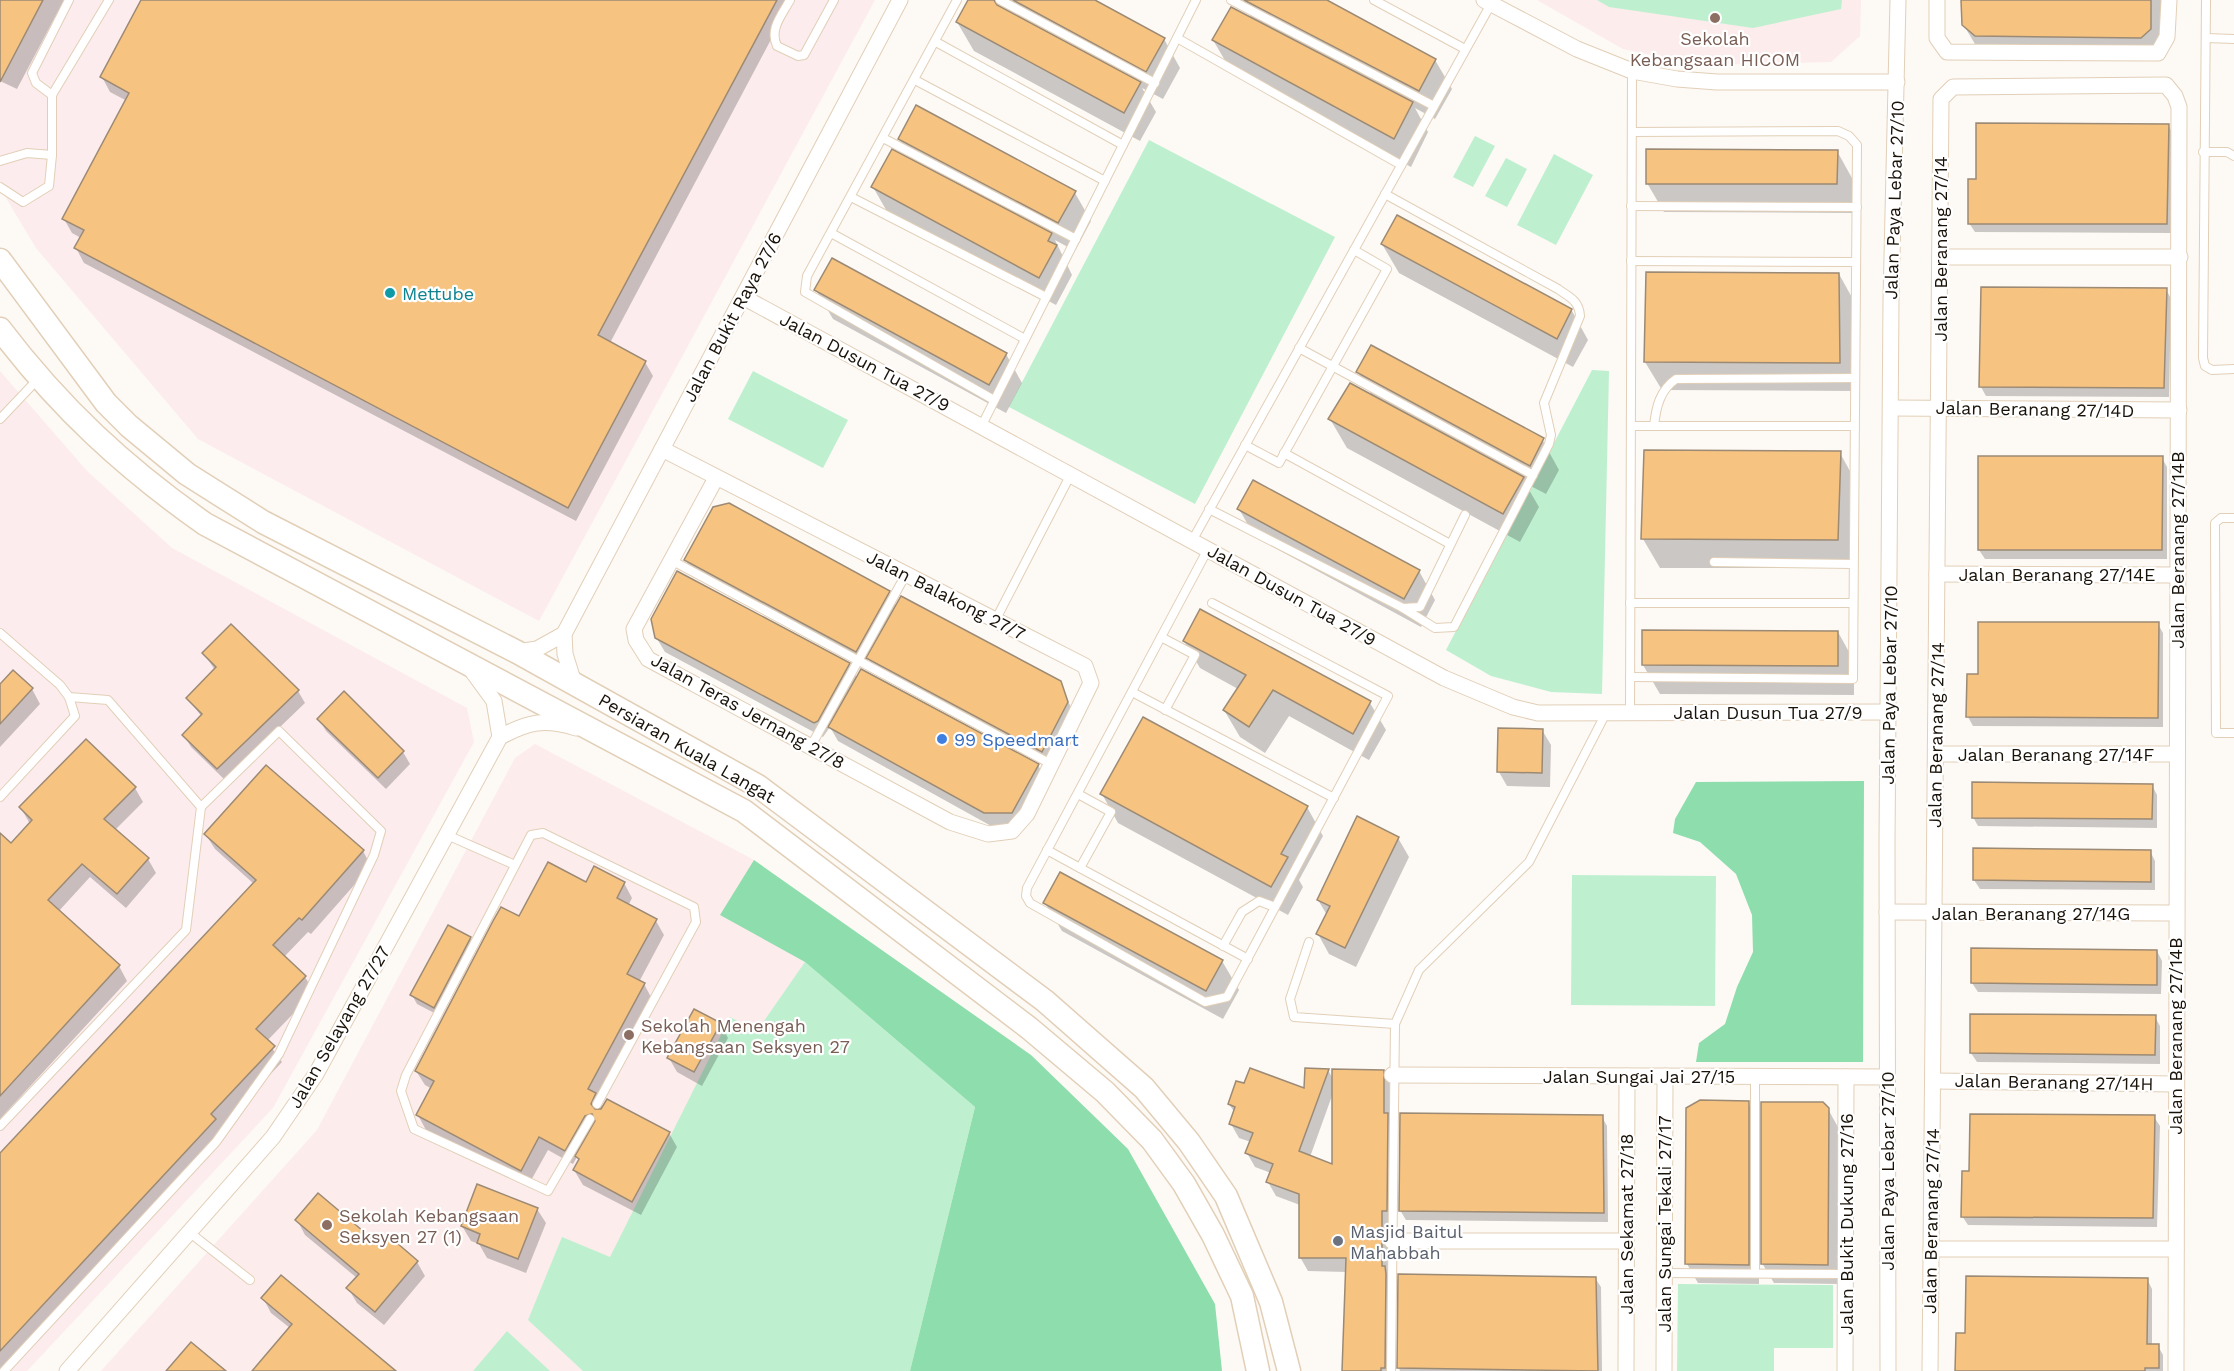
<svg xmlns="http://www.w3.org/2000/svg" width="2234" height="1371" font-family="'Work Sans',sans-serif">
  <rect width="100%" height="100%" fill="#fdf9f5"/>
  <g fill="#fceced">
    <polygon points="0,0 875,0 539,621 198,439 36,248 0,188"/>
    <polygon points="0,371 87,471 172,548 467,708 474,742 273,1108 27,1371 0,1371"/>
  </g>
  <g fill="#fceceb">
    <polygon points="1537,0 1861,0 1860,36 1831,62 1700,65 1623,49"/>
    <polygon points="535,744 754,860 721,915 805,962 910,1371 101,1371 317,1130 515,758"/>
  </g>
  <g fill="#bef0d0">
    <polygon points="1597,0 1842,0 1841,9 1753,28 1609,7"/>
    <polygon points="1475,136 1495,146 1473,187 1453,177"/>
    <polygon points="1149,140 1335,237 1195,504 1009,407"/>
    <polygon points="1554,154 1593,175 1556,245 1517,225"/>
    <polygon points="1506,158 1527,169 1507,207 1485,196"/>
    <polygon points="1592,370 1609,371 1602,694 1551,692 1491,676 1446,650"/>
    <polygon points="753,371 848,420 823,468 728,419"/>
    <polygon points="1572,875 1716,876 1715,1006 1571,1005"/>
    <polygon points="805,962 975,1107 910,1371 583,1371 528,1320 562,1237 610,1257 730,1017 757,1031"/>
    <polygon points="1678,1284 1833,1285 1833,1348 1774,1348 1774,1371 1677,1371"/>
    <polygon points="507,1331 550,1371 473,1371"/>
  </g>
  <g fill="#8eddad">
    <polygon points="1864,781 1863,1062 1696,1062 1699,1043 1725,1024 1737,987 1753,952 1752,915 1736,874 1700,842 1673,833 1675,819 1696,782"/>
    <polygon points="754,860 1031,1055 1128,1149 1215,1304 1222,1371 910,1371 975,1107 805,962 720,915"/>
  </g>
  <g fill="#0003" fill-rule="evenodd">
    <polygon points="0,0 64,0 17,89 0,81"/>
    <polygon points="143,0 792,0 610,343 645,362 653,376 576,521 84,263 76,248 81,238 72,233 64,219 127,101 110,92 102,77"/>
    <polygon points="969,0 1092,0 1164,39 1180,68 1163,99 1142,88 1156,112 1140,141 974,51 957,22"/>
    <polygon points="1240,0 1324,0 1435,60 1452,89 1435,119 1415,108 1428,132 1411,167 1230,69 1213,40 1252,19"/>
    <polygon points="1963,0 2162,0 2161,49 1987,55 1975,44 1963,24"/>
    <polygon points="2168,125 2173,134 2171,233 1975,232 1969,223 1978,181"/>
    <polygon points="899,139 1075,193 1091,221 1075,251 1055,240 1072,275 1056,305 889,215 873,187 913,162"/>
    <polygon points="1837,151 1853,180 1853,213 1664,212 1647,183"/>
    <polygon points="1398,217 1572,311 1588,340 1573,367 1399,273 1382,244"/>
    <polygon points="1839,274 1855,303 1856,391 1662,390 1645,362"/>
    <polygon points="1982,289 2166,289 2171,299 2169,397 1986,396 1981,387"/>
    <polygon points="816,290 1006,354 1022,383 1006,413 833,319"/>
    <polygon points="1372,347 1543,441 1559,470 1546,494 1525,483 1539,507 1520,542 1347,448 1330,419 1372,396 1358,372"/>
    <polygon points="1840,453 1856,482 1854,568 1660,568 1643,539"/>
    <polygon points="2162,458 2167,467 2167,559 1985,559 1979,550"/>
    <polygon points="1239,509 1419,571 1435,600 1421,627 1255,537"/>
    <polygon points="686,560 888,591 897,607 1060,682 1075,717 1050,766 876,672 868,658 864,666 694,575"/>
    <polygon points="1201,611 1370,703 1386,730 1369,760 1289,716 1265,753 1240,737 1224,710 1238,689 1200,668 1184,641"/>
    <polygon points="2158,624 2163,633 2163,727 1973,726 1968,717 1979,675"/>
    <polygon points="231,626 298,691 305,703 225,780 191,747 184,735 202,717 188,699 215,670 204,654"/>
    <polygon points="1643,631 1838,632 1854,661 1854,695 1660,694 1643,665"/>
    <polygon points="656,637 849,664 857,678 1038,765 1046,780 1020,827 993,827 838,741 830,727 823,737 665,652"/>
    <polygon points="13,672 32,689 40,704 0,747 0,687"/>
    <polygon points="319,719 403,752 410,764 386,789 326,731"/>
    <polygon points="1542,730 1551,745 1550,787 1507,786 1499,772"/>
    <polygon points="2152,785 2157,795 2157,828 1978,826 1973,817"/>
    <polygon points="135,788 143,802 115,830 148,859 156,873 126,908 90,877 58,912 119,966 127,981 0,1119 0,835 11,845 30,824 21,808"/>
    <polygon points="1102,794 1307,807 1323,836 1299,880 1303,887 1288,915 1118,823"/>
    <polygon points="206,835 363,851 371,866 311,934 308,932 284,957 305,977 314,992 267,1041 282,1062 220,1128 223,1135 3,1371 0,1371 0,1155 254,884 215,849"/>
    <polygon points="1398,838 1409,857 1356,967 1329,954 1318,934 1327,915 1318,900"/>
    <polygon points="2150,851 2155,861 2155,890 1980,889 1974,880"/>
    <polygon points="624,883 632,898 628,906 656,921 664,935 639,982 644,984 652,999 598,1099 603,1108 669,1133 677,1147 641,1215 583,1185 574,1170 580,1161 577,1157 573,1164 548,1150 529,1184 426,1130 418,1115 432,1089 425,1085 416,1071 520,918 586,884"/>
    <polygon points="1045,903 1222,961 1239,990 1223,1019 1062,931"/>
    <polygon points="470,938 475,948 440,1016 417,1004 412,995"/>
    <polygon points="2157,951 2162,961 2161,994 1978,992 1972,983"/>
    <polygon points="2155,1017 2160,1026 2160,1064 1977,1062 1971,1053"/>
    <polygon points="720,1024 728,1038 702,1086 677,1072 669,1058"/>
    <path d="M1328,1070L1333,1079L1383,1072L1391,1086L1392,1371H1344L1347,1272L1308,1271L1300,1257V1205L1276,1196L1268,1182L1271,1173L1255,1167L1247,1153L1251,1142L1239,1138L1231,1124L1235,1113L1229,1104L1305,1090ZM1333,1093L1334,1166L1310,1157Z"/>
    <polygon points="1748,1103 1759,1122 1759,1284 1698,1283 1687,1264"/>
    <polygon points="1828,1109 1839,1129 1838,1284 1774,1283 1762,1263"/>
    <polygon points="1602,1117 1607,1126 1608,1222 1406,1220 1400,1210"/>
    <polygon points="2154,1117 2160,1126 2157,1227 1968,1225 1962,1216 1971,1172"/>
    <polygon points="537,1209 546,1223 526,1273 487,1258 479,1244 471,1241 462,1226"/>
    <polygon points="297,1220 417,1262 425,1276 384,1325 357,1303 348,1288 357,1278 305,1235"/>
    <polygon points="1595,1278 1601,1287 1602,1371 1400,1371 1399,1368"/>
    <polygon points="2147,1279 2152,1289 2152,1346 2158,1346 2163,1355 2163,1371 1957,1371 1966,1334"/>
    <polygon points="263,1298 393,1371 254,1371 290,1328 271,1313"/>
  </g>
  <g fill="#f6c380" stroke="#9c8a74" stroke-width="1.5">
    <polygon points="0,0 43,0 0,82"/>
    <polygon points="141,0 777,0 598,335 646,361 568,508 74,248 84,230 62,219 129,93 100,77"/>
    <polygon points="968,0 994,0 997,5 1141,82 1124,113 956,22"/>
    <polygon points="1013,0 1095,0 1165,38 1146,72"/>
    <polygon points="1244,0 1327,0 1436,59 1419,91"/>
    <polygon points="1961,0 2151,0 2151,29 2141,38 1975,36 1962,25"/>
    <polygon points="1231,7 1413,102 1394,139 1212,40"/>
    <polygon points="916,105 1076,191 1058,223 898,139"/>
    <polygon points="1976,123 2169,124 2167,224 1968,224 1968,179 1976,179"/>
    <polygon points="892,149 1052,233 1048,241 1057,245 1039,278 871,187"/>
    <polygon points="1646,149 1838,150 1837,184 1646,184"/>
    <polygon points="1397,215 1572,309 1557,339 1381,244"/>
    <polygon points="832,258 1007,353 989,385 814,290"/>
    <polygon points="1646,272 1839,273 1840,363 1644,362"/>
    <polygon points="1981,287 2167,288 2164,388 1979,387"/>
    <polygon points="1371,345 1544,438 1530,466 1356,372"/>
    <polygon points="1350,383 1524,477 1503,514 1328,419"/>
    <polygon points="1644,450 1841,451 1838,540 1641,539"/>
    <polygon points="1978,456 2163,456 2162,550 1978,550"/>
    <polygon points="1253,480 1420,570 1404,599 1237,509"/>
    <polygon points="729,503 890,591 856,652 684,560 713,507"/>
    <polygon points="677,571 850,663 818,721 814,723 655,638 651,619"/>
    <polygon points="901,596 1061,681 1068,702 1042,752 866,658"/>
    <polygon points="1200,609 1371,701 1353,734 1273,690 1249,727 1223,710 1246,675 1183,641"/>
    <polygon points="1978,622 2159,622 2158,718 1966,717 1967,674 1978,674"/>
    <polygon points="231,624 299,690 217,769 182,735 202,714 186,698 216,667 202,653"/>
    <polygon points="1642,630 1838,631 1838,666 1642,665"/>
    <polygon points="861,669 1039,764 1012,813 984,813 828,727"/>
    <polygon points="13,670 33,688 0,724 0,684"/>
    <polygon points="344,691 404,751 378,778 317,719"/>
    <polygon points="1143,717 1308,806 1281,854 1288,857 1271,887 1100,794"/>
    <polygon points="1498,728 1543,729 1542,773 1497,772"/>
    <polygon points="86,739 136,787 104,819 149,858 117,894 82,864 48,900 120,965 0,1096 0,833 11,843 32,820 19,807"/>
    <polygon points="266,765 364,850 302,920 299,918 273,945 306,976 256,1029 275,1046 211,1114 216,1119 0,1351 0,1153 256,880 204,834"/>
    <polygon points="1972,782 2153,784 2152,819 1972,818"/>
    <polygon points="1357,816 1399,837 1345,948 1316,934 1330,906 1317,900"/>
    <polygon points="1973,848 2151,850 2151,882 1973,880"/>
    <polygon points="548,862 586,882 594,866 625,882 617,898 657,919 627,974 645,983 588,1089 596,1093 591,1104 595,1109 601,1109 607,1099 670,1132 632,1202 573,1170 579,1159 575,1156 595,1121 592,1114 585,1116 565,1151 539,1137 521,1171 416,1115 434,1081 415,1071 493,921 501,907 519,916"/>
    <polygon points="1060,872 1223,960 1206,991 1043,903"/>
    <polygon points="448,925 471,937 434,1008 410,995"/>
    <polygon points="1971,948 2157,950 2157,985 1971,983"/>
    <polygon points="694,1009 721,1023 694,1072 667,1058"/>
    <polygon points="1970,1014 2156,1015 2155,1055 1970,1053"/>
    <polygon points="1250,1068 1304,1088 1305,1068 1329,1069 1299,1151 1332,1164 1332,1069 1384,1070 1384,1113 1388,1113 1387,1211 1382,1211 1382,1266 1385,1266 1386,1274 1385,1368 1381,1368 1381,1371 1342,1371 1346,1258 1299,1258 1299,1194 1266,1182 1273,1164 1245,1153 1253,1133 1229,1124 1235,1107 1228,1104 1236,1081 1244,1083"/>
    <polygon points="1700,1100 1749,1101 1749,1265 1685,1264 1686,1108"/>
    <polygon points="1761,1102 1823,1102 1829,1108 1828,1265 1761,1264"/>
    <polygon points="1400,1113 1603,1115 1604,1213 1399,1211"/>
    <polygon points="1970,1114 2155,1115 2153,1218 1961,1217 1962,1171 1969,1171"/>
    <polygon points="477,1184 538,1208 518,1259 477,1243 480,1234 461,1226"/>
    <polygon points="318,1193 382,1247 390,1237 418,1261 375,1312 346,1288 359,1274 295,1220"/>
    <polygon points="1398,1274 1596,1277 1598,1371 1397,1368"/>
    <polygon points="281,1275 396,1371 252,1371 292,1324 261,1298"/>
    <polygon points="1966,1276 2148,1278 2147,1344 2159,1344 2159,1368 2145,1368 2145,1371 1955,1371 1956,1333 1965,1333"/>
    <polygon points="191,1342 226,1371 166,1371"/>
  </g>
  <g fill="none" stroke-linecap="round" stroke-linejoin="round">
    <g stroke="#e2cfb7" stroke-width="10">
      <g id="lane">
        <path d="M790,0C782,15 769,29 777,46L798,56L804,55L834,0"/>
        <polyline points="957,0 807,276 805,292 994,400"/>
        <polyline points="1000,0 1155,83"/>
        <polyline points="1231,0 1434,106"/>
        <polyline points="1374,0 1465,49"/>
        <polyline points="2206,0 2203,358 2205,366 2212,370 2234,369"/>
        <polyline points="1177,38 1401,165"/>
        <polyline points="2206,38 2234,39"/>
        <polyline points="936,42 1123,145"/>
        <polyline points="915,80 1105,181"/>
        <polyline points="52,95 36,83 32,73 69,0"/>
        <polyline points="883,138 1076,239"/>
        <polyline points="2203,152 2227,152 2234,156"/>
        <polyline points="0,161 27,153 52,155"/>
        <polyline points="0,187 23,202 49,186 52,155 52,95 109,0"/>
        <path d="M1385,194L1558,289C1569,297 1579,300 1580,316L1544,403L1551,435L1549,444L1454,627L1435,628L1403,608"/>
        <polyline points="851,197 1046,297"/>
        <polyline points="1631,206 1857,207"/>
        <polyline points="831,233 1025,339"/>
        <polyline points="1631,261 1856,262"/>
        <polyline points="1299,348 1533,475"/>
        <polyline points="0,419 38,379"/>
        <polyline points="982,425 1196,0"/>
        <polyline points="1631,426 1854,426"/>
        <path d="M1654,426C1656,407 1660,390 1676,379L1854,378"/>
        <polyline points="1245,445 1279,463 1387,269 1354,250"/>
        <polyline points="1284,453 1450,544"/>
        <polyline points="1209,509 1403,608 1420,607 1465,515"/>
        <polyline points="2234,518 2221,518 2215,523 2215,530 2216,733 2234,733"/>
        <polyline points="1192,541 1491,4"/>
        <polyline points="1208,549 1027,888 1026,896 1030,903 1205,1002 1227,997 1388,696 1212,603"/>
        <polyline points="671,560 1051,764"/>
        <polyline points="1714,562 1853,564"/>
        <polyline points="1630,603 1853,603"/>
        <polyline points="996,619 1071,474"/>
        <polyline points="0,633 60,685 69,697 75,716 0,797"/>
        <polyline points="1161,637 1195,655 1165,710"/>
        <polyline points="1630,677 1853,679 1857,145 1849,136 1838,131 1632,132"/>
        <polyline points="1132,692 1334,798"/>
        <polyline points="1630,713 1632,71"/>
        <polyline points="811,746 905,576"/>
        <polyline points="1078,794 1111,812 1080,868 1248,959"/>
        <polyline points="447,835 515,865"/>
        <polyline points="1047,850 1080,868"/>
        <polyline points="1309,942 1290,999 1294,1017 1395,1024"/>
        <polyline points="1223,946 1242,912 1259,901 1275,907"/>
        <polyline points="590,1119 548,1191 414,1129 401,1091 406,1075 531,835 543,833 694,907 696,922 597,1104"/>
        <polyline points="0,1126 186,930 201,807 108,700 69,697"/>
        <polyline points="189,1232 250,1280"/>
        <polyline points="1664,1273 1845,1274"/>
        <polyline points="1755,1273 1755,1077"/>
        <polyline points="4,1371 216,1142 279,1054 374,855 381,831 279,731 201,807"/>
        <polyline points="1391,1371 1395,1024 1419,970 1529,862 1606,713"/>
      </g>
    </g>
    <g stroke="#e2cfb7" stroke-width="17">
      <g id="street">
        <polyline points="1484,0 1577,49 1632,71 1677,79 1717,82 1897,82"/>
        <polyline points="1937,0 1937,38 1947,52 2158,53 2167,37 2169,0"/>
        <polyline points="1940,257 2180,257"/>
        <polyline points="743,297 1444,678 1513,707 1538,713 1888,712"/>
        <polyline points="1892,408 2179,410"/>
        <polyline points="662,449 1085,666 1091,683 1027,814 1012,831 988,834 950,822 648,659 636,640 634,629 716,478"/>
        <polyline points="1937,574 2176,575"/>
        <polyline points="517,652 537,649 564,634"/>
        <polyline points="470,668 494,701 500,737"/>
        <polyline points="574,683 565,654 564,634 900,0"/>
        <polyline points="1936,754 2177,754"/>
        <polyline points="1887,912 2175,913"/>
        <polyline points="1392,1075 1887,1077"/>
        <polyline points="1933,1081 2175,1084"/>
        <polyline points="1392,1241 1626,1241"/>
        <polyline points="1931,1249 2176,1249"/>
        <path d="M67,1371L273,1137L316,1074L500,737C528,722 544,718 576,728"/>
        <polyline points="1626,1371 1627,1076"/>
        <polyline points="1664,1371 1665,1076"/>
        <polyline points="1845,1371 1846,1077"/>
        <polyline points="1888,1371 1887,843 1891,300 1898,0"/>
        <polyline points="1930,1371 1941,99 1953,87 2166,85 2175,96 2179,107 2176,1371"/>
      </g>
    </g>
    <g stroke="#e2cfb7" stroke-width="25">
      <g id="primary">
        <polyline points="0,260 106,403 129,426 187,474 263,522 517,652 758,786 1045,1001 1144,1088 1189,1142 1226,1196 1271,1302 1289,1371"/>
        <path d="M0,329C60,408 124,467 205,524L744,811L1029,1028L1105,1092L1152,1140L1184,1184L1213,1235L1242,1296L1258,1371"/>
      </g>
    </g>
    <use href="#lane" stroke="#fff" stroke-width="8"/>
    <use href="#street" stroke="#fff" stroke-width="15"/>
    <use href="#primary" stroke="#fff" stroke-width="22"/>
  </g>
  <g fill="#8d6e63" stroke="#fff" stroke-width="2">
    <circle cx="1715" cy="18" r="6"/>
    <circle cx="629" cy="1035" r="6"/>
    <circle cx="327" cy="1225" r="6"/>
  </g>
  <circle fill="#0f9aa8" stroke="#fff" stroke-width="2" cx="390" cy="293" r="6"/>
  <circle fill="#3f7fe0" stroke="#fff" stroke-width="2" cx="942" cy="739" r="6"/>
  <circle fill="#6b7280" stroke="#fff" stroke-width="2" cx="1338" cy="1241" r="6"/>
  <g text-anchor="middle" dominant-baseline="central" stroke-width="4.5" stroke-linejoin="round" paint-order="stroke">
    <g font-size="18" fill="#785e54" stroke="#fff" text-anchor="start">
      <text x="1715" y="38" text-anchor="middle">Sekolah<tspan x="1715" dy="21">Kebangsaan HICOM</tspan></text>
      <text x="641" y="1025">Sekolah Menengah<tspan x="641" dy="21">Kebangsaan Seksyen 27</tspan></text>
      <text x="339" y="1215">Sekolah Kebangsaan<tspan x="339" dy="21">Seksyen 27 (1)</tspan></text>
    </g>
    <g font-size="18" fill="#191209" stroke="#fff">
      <text transform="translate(1894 200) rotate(-88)">Jalan Paya Lebar 27/10</text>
      <text transform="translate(1940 249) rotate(-90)">Jalan Beranang 27/14</text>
      <text transform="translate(732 317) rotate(-62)">Jalan Bukit Raya 27/6</text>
      <text transform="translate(865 362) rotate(28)">Jalan Dusun Tua 27/9</text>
      <text transform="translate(2035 409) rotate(1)">Jalan Beranang 27/14D</text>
      <text transform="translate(2177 550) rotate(-90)">Jalan Beranang 27/14B</text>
      <text x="2057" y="574">Jalan Beranang 27/14E</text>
      <text transform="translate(946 595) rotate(27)">Jalan Balakong 27/7</text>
      <text transform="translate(1292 595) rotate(29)">Jalan Dusun Tua 27/9</text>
      <text transform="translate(1889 685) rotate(-89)">Jalan Paya Lebar 27/10</text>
      <text transform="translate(748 711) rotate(29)">Jalan Teras Jernang 27/8</text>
      <text x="1768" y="712">Jalan Dusun Tua 27/9</text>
      <text transform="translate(1936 735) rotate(-89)">Jalan Beranang 27/14</text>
      <text transform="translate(687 748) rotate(30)">Persiaran Kuala Langat</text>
      <text x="2056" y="754">Jalan Beranang 27/14F</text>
      <text x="2031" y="913">Jalan Beranang 27/14G</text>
      <text transform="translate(339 1027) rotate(-60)">Jalan Selayang 27/27</text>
      <text transform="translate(2175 1036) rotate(-90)">Jalan Beranang 27/14B</text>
      <text x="1639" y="1076">Jalan Sungai Jai 27/15</text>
      <text transform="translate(2054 1082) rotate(1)">Jalan Beranang 27/14H</text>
      <text transform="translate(1887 1171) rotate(-90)">Jalan Paya Lebar 27/10</text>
      <text transform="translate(1931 1221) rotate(-89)">Jalan Beranang 27/14</text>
      <text transform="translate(1626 1224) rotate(-90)">Jalan Sekamat 27/18</text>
      <text transform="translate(1664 1224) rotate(-90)">Jalan Sungai Tekali 27/17</text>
      <text transform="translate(1846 1224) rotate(-90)">Jalan Bukit Dukung 27/16</text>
    </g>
    <g font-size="18" fill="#0d838f" stroke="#fff" text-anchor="start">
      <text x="402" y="293">Mettube</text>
    </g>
    <g font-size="18" fill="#366cbe" stroke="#fff" text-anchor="start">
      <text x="954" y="739">99 Speedmart</text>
    </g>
    <g font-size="18" fill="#5b616d" stroke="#fff" text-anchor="start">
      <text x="1350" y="1231">Masjid Baitul<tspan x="1350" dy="21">Mahabbah</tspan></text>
    </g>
  </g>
</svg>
